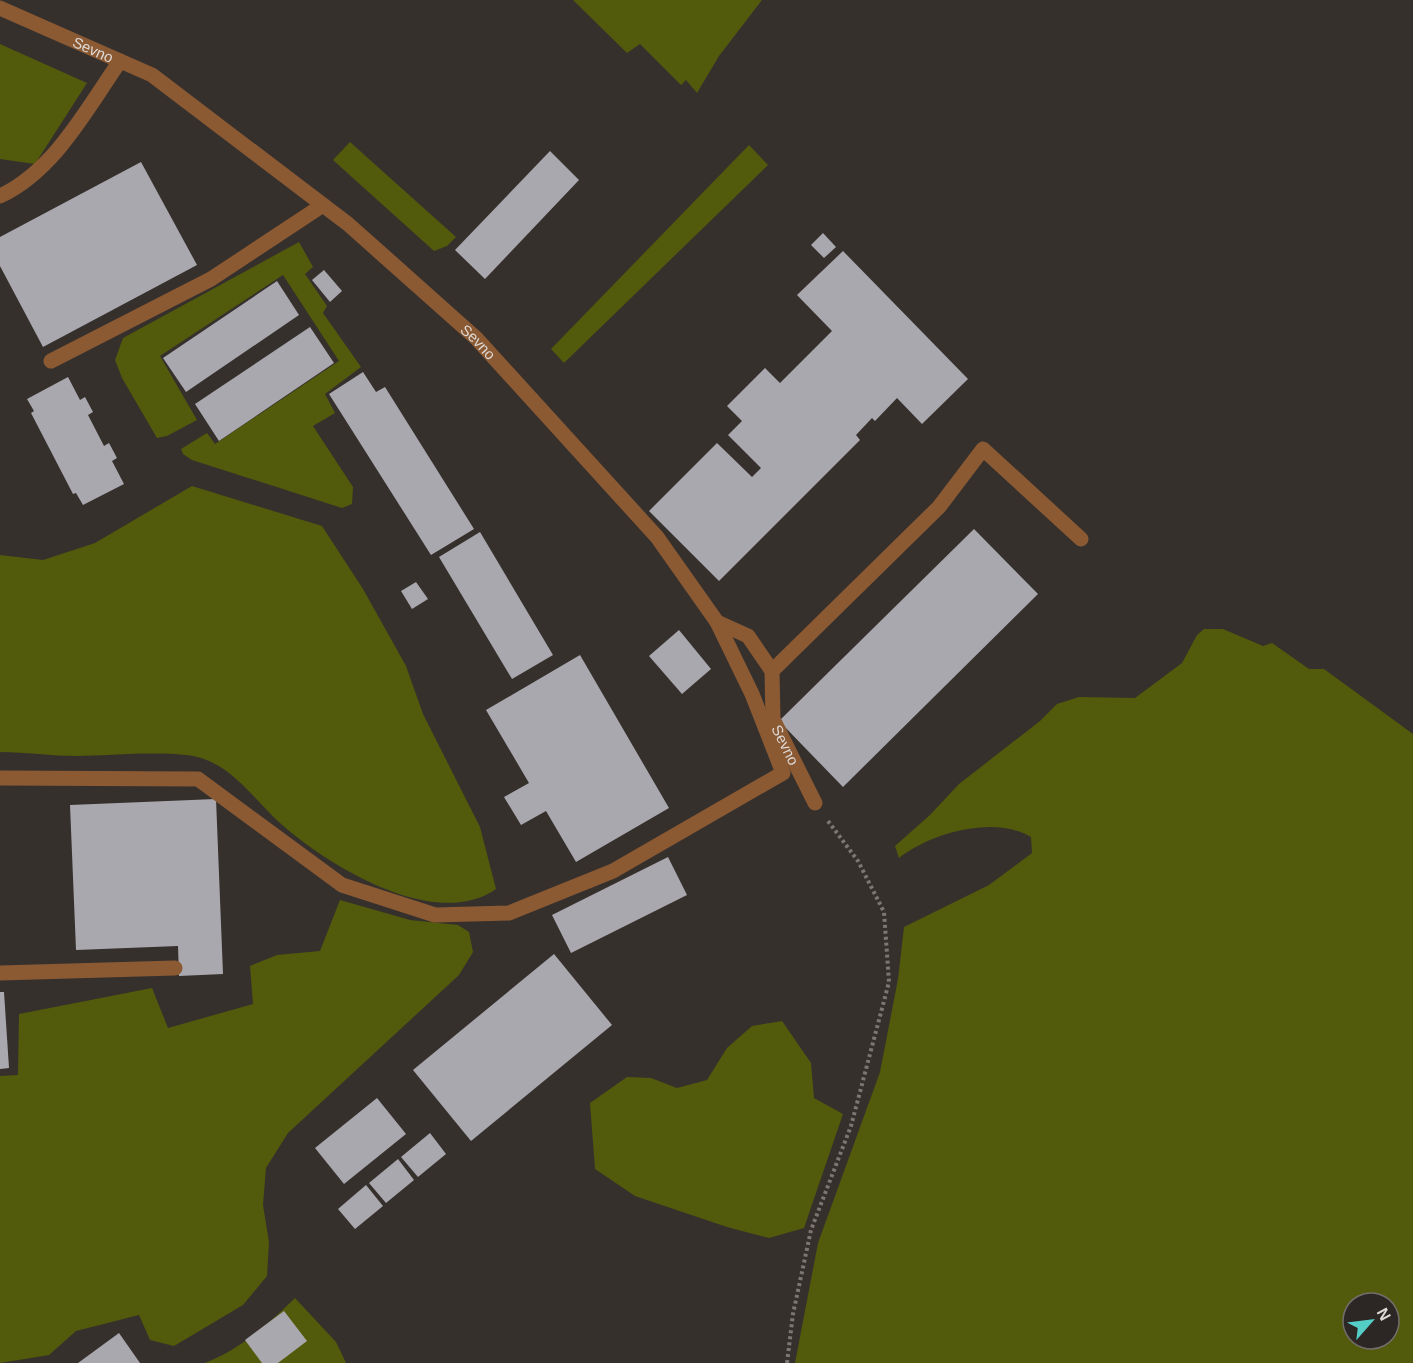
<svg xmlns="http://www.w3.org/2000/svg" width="1413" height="1363" font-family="Arial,sans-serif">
  <rect width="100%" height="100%" fill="#36302d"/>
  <g fill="#525a0b" fill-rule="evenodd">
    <polygon points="573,0 762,0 719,56 697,93 686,80 681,85 640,44 627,53"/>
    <polygon points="0,44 87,83 35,164 0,159"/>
    <polygon points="350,142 456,237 447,246 434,251 333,160"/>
    <polygon points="749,145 768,165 564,363 551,349"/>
    <polygon points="299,242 313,267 305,274 327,306 323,313 361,367 325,394 335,413 313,426 353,487 352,504 342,508 192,460 183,454 181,449 207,433 215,444 339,361 283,275 160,356 197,420 167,436 157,438 122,378 115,360 123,338"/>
    <path d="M192,486L322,526L363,589L406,666L423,714L480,827L496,889C435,932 327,865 280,823C257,802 235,770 204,759C177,749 109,756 77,756C51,756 26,752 0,752V555L43,560L95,543Z"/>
    <path d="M1204,629H1223L1263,646L1272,643L1309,669H1324L1413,734V1363H795L818,1243L880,1072L898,979L904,927L989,885L1032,853L1031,837C994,815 931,833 899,858L895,846L930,815L959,784L1040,721L1057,704L1079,697L1135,698L1182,663L1197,635ZM1353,1303H1389V1339H1353Z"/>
    <polygon points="340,900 410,920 458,925 469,932 473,952 459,975 288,1133 266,1168 263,1205 269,1242 267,1276 243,1305 174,1346 150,1340 139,1315 76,1331 49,1355 0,1363 0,1076 18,1075 19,1014 152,988 168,1028 253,1004 250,966 277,955 320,951"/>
    <polygon points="782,1021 811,1063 814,1098 843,1114 804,1228 769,1238 727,1227 635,1196 595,1169 590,1103 627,1077 651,1078 677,1088 707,1080 727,1048 752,1026"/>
    <path d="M295,1298L336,1342L346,1363H205C241,1349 267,1325 295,1298Z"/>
  </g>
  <g fill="#aaa8af">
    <polygon points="550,151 579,180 485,279 455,250"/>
    <polygon points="141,162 197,265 43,347 0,266 0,237"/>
    <polygon points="823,233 836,247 824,258 811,245"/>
    <polygon points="843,251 968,379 922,424 897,398 875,421 872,418 856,435 860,440 719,581 649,511 717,443 752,477 761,468 728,435 742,421 727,406 765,368 780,383 832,331 797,295"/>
    <polygon points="324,270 342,291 330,302 312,280"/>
    <polygon points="277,281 299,315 186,392 163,358"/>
    <polygon points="310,327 334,363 219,441 195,404"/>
    <polygon points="363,372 376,392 385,387 474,529 431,555 329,394"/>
    <polygon points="68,377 80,400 85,397 93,412 88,415 104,446 109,443 117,458 112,461 124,484 83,505 76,493 73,494 31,413 34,411 27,399"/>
    <polygon points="974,529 1038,594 843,787 779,721"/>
    <polygon points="480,532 553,655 512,679 439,557"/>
    <polygon points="416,582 428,599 412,609 401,591"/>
    <polygon points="679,630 711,669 682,694 649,656"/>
    <polygon points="580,655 669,808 576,862 546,811 521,825 504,797 529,783 486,710"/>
    <polygon points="216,799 223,974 179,976 178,946 76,950 70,805"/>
    <polygon points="668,857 687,895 571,953 552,915"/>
    <polygon points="554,954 612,1025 471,1141 413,1070"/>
    <polygon points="0,992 4,992 9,1068 0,1069"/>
    <polygon points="377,1098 406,1134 344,1184 315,1148"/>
    <polygon points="430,1133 446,1154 418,1177 401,1157"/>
    <polygon points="398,1159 414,1180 386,1203 369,1183"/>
    <polygon points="366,1185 383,1206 355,1229 338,1209"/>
    <polygon points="284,1311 307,1341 278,1363 262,1363 245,1340"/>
    <polygon points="119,1333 140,1363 78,1363"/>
  </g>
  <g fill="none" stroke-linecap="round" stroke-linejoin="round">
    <polyline stroke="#7c7774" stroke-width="4" stroke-dasharray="3 3" stroke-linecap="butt" points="787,1363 793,1314 811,1230 851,1126 889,982 884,912 858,861 828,821"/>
    <g stroke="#8b5a33" stroke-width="15">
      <path id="s1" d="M0,8L152,75L348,224L476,338L657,537L717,622L748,636L772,671L773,719L815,803"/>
      <path d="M0,196C54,171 87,109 120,61"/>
      <polyline points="51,361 211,279 323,205"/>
      <polyline points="772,671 939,507 983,449 1081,539"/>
      <polyline points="0,778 198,779 342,885 435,915 509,913 613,871 783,773 752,694 717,622"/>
      <polyline points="0,973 175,968"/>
    </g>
  </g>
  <g text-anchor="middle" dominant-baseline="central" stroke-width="6" stroke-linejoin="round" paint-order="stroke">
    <g font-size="15" fill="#dedad8" stroke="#2c2624">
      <text stroke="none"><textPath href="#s1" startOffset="102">Sevno</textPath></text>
      <text stroke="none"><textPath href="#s1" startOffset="588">Sevno</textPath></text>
      <text stroke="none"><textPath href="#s1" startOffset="1110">Sevno</textPath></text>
    </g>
  </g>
  <g transform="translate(1371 1321) rotate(62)"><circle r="28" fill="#2c2624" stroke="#736e6c" stroke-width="1.5"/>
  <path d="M0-4.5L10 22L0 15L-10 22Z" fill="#54cdc7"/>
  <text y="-9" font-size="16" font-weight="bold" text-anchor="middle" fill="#dedad8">N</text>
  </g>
</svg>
